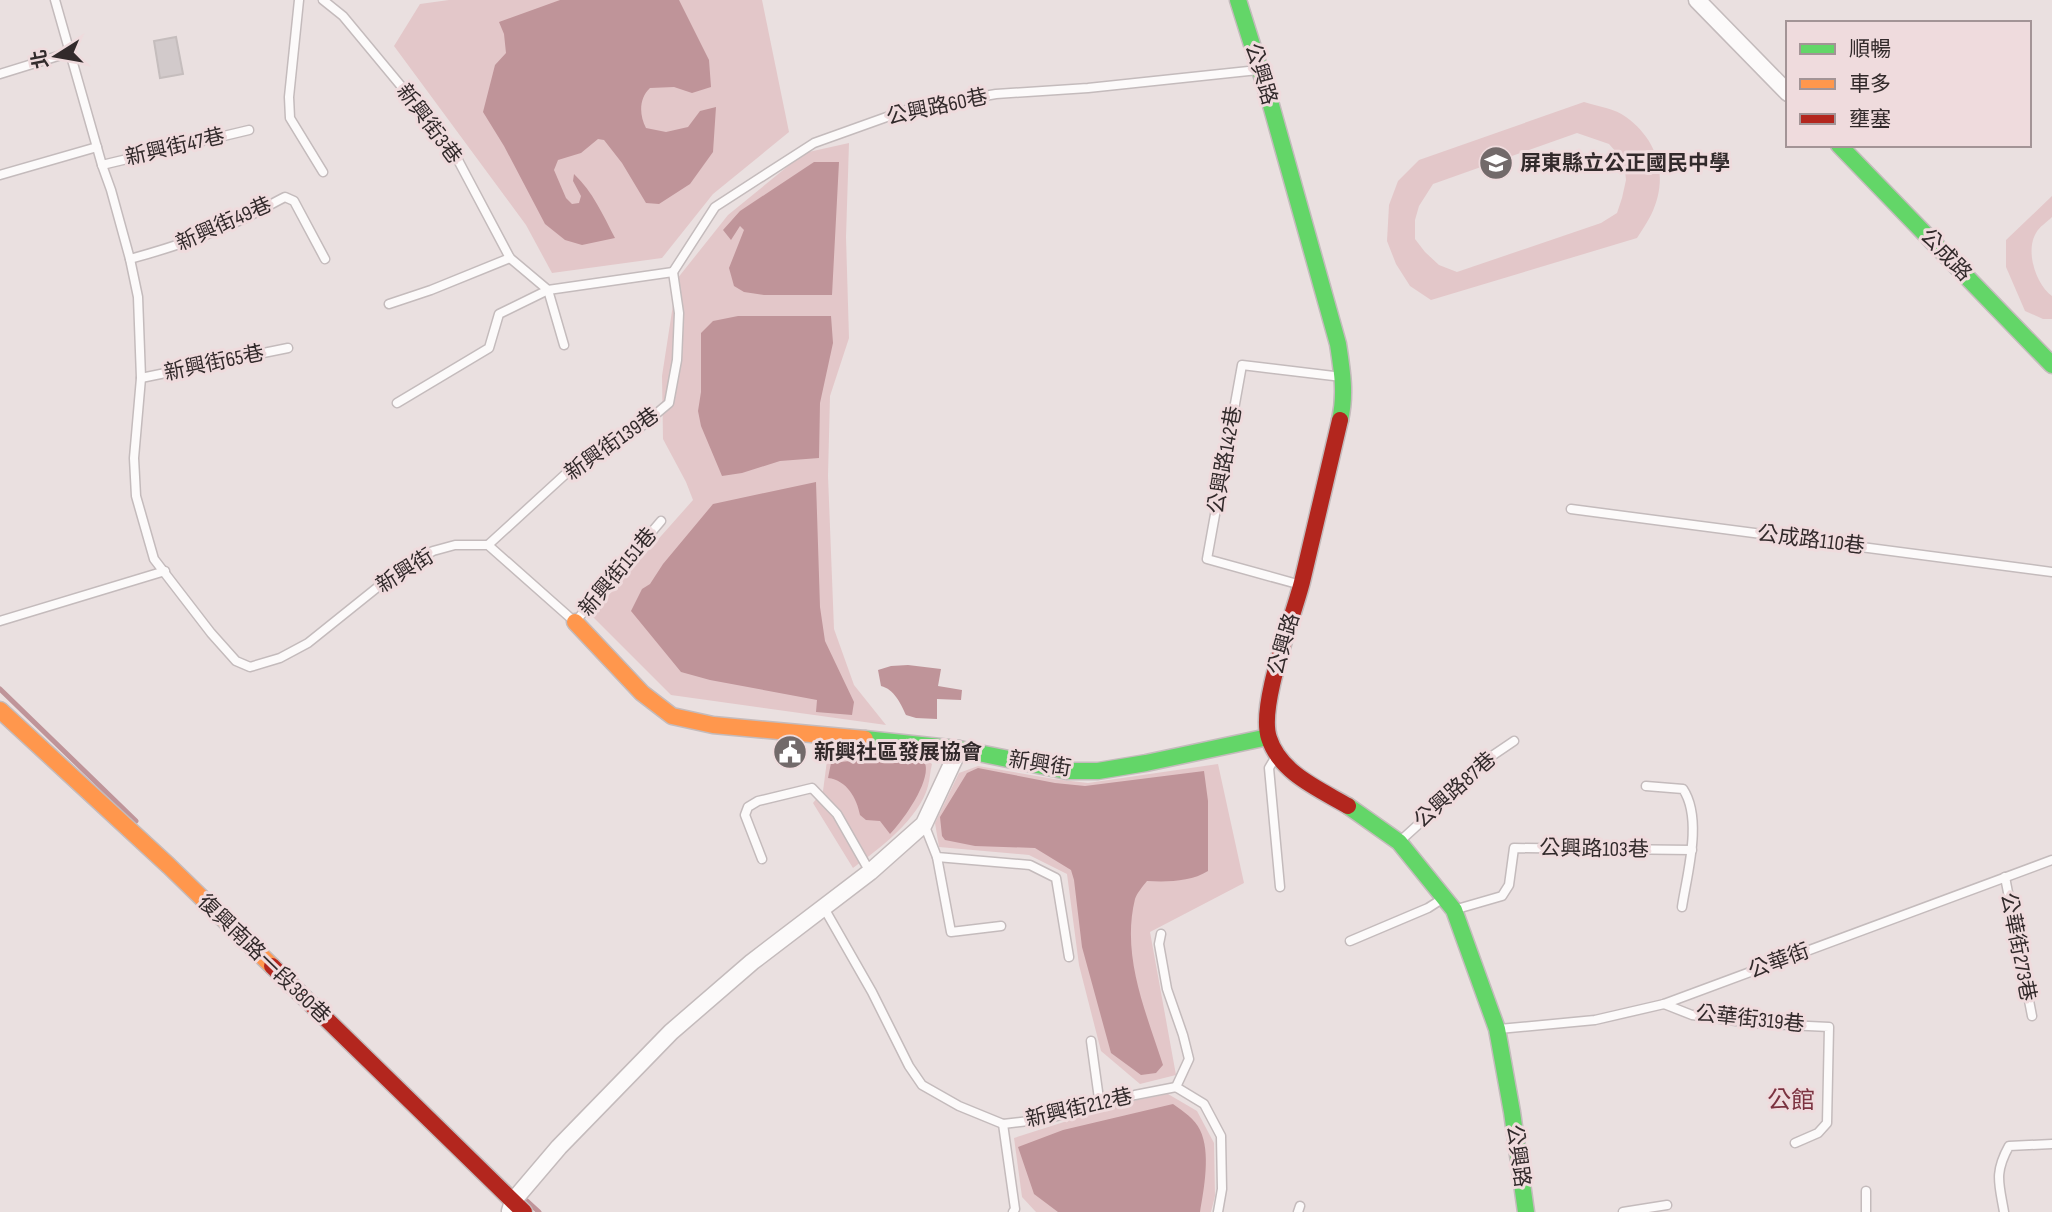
<svg xmlns="http://www.w3.org/2000/svg" width="2052" height="1212" font-family="'Sofia Sans Condensed','Noto Sans TC',sans-serif">
  <rect width="100%" height="100%" fill="#eae0e0"/>
  <g fill="#e3c7c9" fill-rule="evenodd">
    <polygon points="449,0 762,0 789,132 713,194 662,258 552,273 526,225 394,46 420,4"/>
    <path d="M1584,102C1597,106 1616,109 1626,117C1659,141 1669,178 1651,215C1647,223 1642,230 1637,238L1431,300L1410,286L1396,264L1387,241L1389,205L1398,181L1419,160ZM1577,133L1609,144L1624,161L1626,180L1622,198L1617,213L1601,223L1457,272L1439,265L1425,252L1415,239V220L1419,206L1433,184Z"/>
    <polygon points="849,143 846,237 849,338 830,396 828,476 834,629 854,685 886,725 671,695 591,615 693,500 686,482 663,439 662,376 677,279 728,215 804,153"/>
    <path d="M2052,196V217C2047,222 2039,227 2036,233C2025,251 2036,285 2052,296V319H2043L2025,311L2006,267V240Z"/>
    <path d="M829,745L918,754L932,764C930,771 930,779 928,786C919,819 879,849 853,868L813,803L823,791Z"/>
    <polygon points="1218,764 1244,883 1150,932 1176,1075 1140,1084 1101,1051 1079,965 1067,874 1029,855 939,847 935,823 959,773 978,766 1054,779 1088,783"/>
    <polygon points="1168,1094 1197,1111 1214,1143 1215,1196 1211,1212 1036,1212 1022,1197 1014,1138 1127,1102"/>
  </g>
  <g fill="#bf9499">
    <path d="M560,0H679L709,60L711,87L692,93L674,87L650,88C639,98 639,115 646,128L666,132L688,127L700,111L716,107L713,152L690,184L659,204L646,203L622,163L604,140L598,139L581,153L558,160L554,170L566,198L572,204L579,203L581,196L573,181L574,174C593,192 603,215 615,238L582,245L565,240L545,224L504,146L483,112L495,65L506,53L504,34L499,22Z"/>
    <polygon points="814,162 839,162 832,295 764,295 744,292 734,286 729,268 744,230 740,226 731,240 723,230 740,211"/>
    <polygon points="738,316 831,316 833,343 820,403 819,458 780,461 742,473 722,476 701,426 698,411 701,392 701,333 713,321"/>
    <polygon points="816,482 820,607 825,641 854,702 852,715 816,712 817,700 710,680 681,672 631,611 642,589 650,584 663,564 713,504"/>
    <path d="M908,665L941,669L938,686L962,690L961,700L937,699V719L916,718L906,715C901,704 894,689 881,686L878,670L891,666Z"/>
    <path d="M852,753L912,757L924,761C934,778 902,822 890,834L880,821L866,820L860,815C857,799 847,780 828,778L831,763L850,761Z"/>
    <path d="M978,768L1055,783L1085,786L1204,771L1208,801V871C1191,882 1166,882 1147,881C1143,886 1137,893 1135,899C1121,956 1146,1012 1163,1065L1156,1073L1141,1075L1111,1053L1082,947L1074,880L1071,870L1035,848L975,846L945,840L942,836L940,817L967,773Z"/>
    <path d="M1173,1104C1183,1111 1195,1119 1200,1130C1211,1152 1204,1189 1200,1212H1058L1034,1194L1018,1147L1063,1130Z"/>
  </g>
  <g fill="none" stroke-linecap="round" stroke-linejoin="round">
    <g stroke="#bf9499" stroke-width="5">
      <polyline points="0,689 136,821"/>
      <polyline points="527,1201 539,1212"/>
    </g>
  </g>
  <polygon fill="#d2cacb" stroke="#c5bdbd" stroke-width="2" points="176,37 183,74 160,78 154,41"/>
  <g fill="none" stroke-linecap="round" stroke-linejoin="round">
    <g stroke="#c4bbbc" stroke-width="11">
      <g id="lane">
        <polyline points="55,0 102,165 111,190 130,259 138,297 141,378 134,458 136,496 154,559 211,633 236,661 250,667 280,658 308,643 394,574 433,551 455,545 488,545 575,622 661,521"/>
        <polyline points="299,0 289,97 290,118 323,172"/>
        <polyline points="323,0 343,16 450,145 510,258 548,290 564,345"/>
        <polyline points="0,74 71,52"/>
        <polyline points="102,165 249,130"/>
        <polyline points="0,175 97,147"/>
        <path d="M130,259C170,248 208,236 245,218C258,212 271,204 285,197L294,201L325,259"/>
        <polyline points="673,272 715,207 814,143 909,109 996,94 1088,88 1258,70"/>
        <polyline points="389,304 431,290 510,258"/>
        <polyline points="141,378 288,348"/>
        <polyline points="397,403 489,348 499,314 548,290 673,272"/>
        <polyline points="1571,509 2052,572"/>
        <polyline points="488,545 570,470 637,430 669,403 677,360 679,313 673,272"/>
        <polyline points="1301,585 1207,559 1242,365 1342,377"/>
        <polyline points="0,621 165,571"/>
        <polyline points="1275,758 1269,768 1280,887"/>
        <path d="M1646,786L1683,789C1703,819 1687,874 1682,907"/>
        <polyline points="924,824 937,857 1030,865 1056,878 1069,957"/>
        <polyline points="1399,842 1453,793 1480,764 1514,741"/>
        <polyline points="937,857 951,932 1001,926"/>
        <polyline points="762,859 745,815 748,807 758,801 812,788 837,814 870,872"/>
        <polyline points="2005,877 2032,1016"/>
        <polyline points="824,908 872,992 909,1066 922,1085 959,1106 1003,1124 1046,1119 1135,1095 1176,1087 1204,1104 1221,1136 1222,1189 1218,1212"/>
        <polyline points="1457,909 1502,896 1509,885 1514,848 1692,850"/>
        <polyline points="1161,934 1159,944 1167,989 1183,1035 1189,1059 1176,1087"/>
        <polyline points="1350,941 1428,908 1442,899"/>
        <polyline points="1664,1004 1692,1015 1751,1023 1829,1027 1827,1123 1818,1133 1795,1143"/>
        <polyline points="1499,1029 1595,1020 1664,1004 2052,860"/>
        <polyline points="1091,1041 1100,1106"/>
        <polyline points="1003,1124 1015,1209 1013,1212"/>
        <polyline points="1866,1191 1866,1212"/>
        <polyline points="1298,1212 1300,1206"/>
        <polyline points="1623,1212 1667,1205"/>
        <path d="M2004,1212C1999,1183 1994,1173 2009,1146L2052,1144"/>
      </g>
    </g>
    <g stroke="#c4bbbc" stroke-width="19">
      <g id="street">
        <polyline points="1697,0 1788,93"/>
        <polyline points="510,1211 513,1201 559,1147 671,1032 752,962 870,872 924,824 959,749"/>
      </g>
    </g>
    <g stroke="#c4bbbc" stroke-width="19">
      <g id="fast">
        <path d="M1238,0L1271,105L1338,344C1342,370 1346,394 1340,420"/>
        <polyline points="1839,145 2052,365"/>
        <polyline points="865,739 959,749 1067,771 1098,771 1146,763 1268,737"/>
        <polyline points="1348,806 1399,842 1454,910 1497,1029 1512,1112 1526,1212"/>
      </g>
    </g>
    <g stroke="#c4bbbc" stroke-width="19">
      <g id="slow">
        <polyline points="575,622 642,693 672,716 713,725 865,739"/>
        <polyline points="0,710 169,866 272,966"/>
      </g>
    </g>
    <g stroke="#c4bbbc" stroke-width="19">
      <g id="jam">
        <path d="M1340,420C1327,474 1315,528 1302,582C1293,618 1258,705 1269,738C1280,773 1319,789 1348,806"/>
        <polyline points="272,966 524,1212"/>
      </g>
    </g>
    <use href="#lane" stroke="#fcfafa" stroke-width="8"/>
    <use href="#street" stroke="#fcfafa" stroke-width="16"/>
    <use href="#fast" stroke="#63d668" stroke-width="16"/>
    <use href="#slow" stroke="#ff974d" stroke-width="16"/>
    <use href="#jam" stroke="#b3261e" stroke-width="16"/>
  </g>
  <defs>
    <g id="school-disc" transform="scale(1.75)"><circle r="9.5" fill="#726a6a" stroke="#efdbdd"/><path d="M0-5L7-2L0 1L-7-2ZM-4 1L0 2.5L4 1V4Q0 6-4 4Z" fill="#fff"/></g>
    <g id="civic-disc" transform="scale(1.75)"><circle r="9.5" fill="#726a6a" stroke="#efdbdd"/><path d="M-.6-6.5H3V-4.5H.6V-3L4-1V1h2V6H-6V1h2V-1L-.6-3ZM-1.2 2.5V6h2.4V2.5Z" fill="#fff"/></g>
  </defs>
  <g fill-rule="evenodd">
    <use href="#school-disc" x="1496" y="163"/>
    <use href="#civic-disc" x="790" y="752"/>
  </g>
  <g text-anchor="middle" dominant-baseline="central" stroke-width="6" stroke-linejoin="round" paint-order="stroke">
    <g font-size="21" fill="#322a2b" stroke="#efdbdd">
      <text transform="translate(1261 74) rotate(73)">公興路</text>
      <text transform="translate(937 107) rotate(-12)">公興路60巷</text>
      <text transform="translate(429 124) rotate(53)">新興街3巷</text>
      <text transform="translate(175 147) rotate(-13)">新興街47巷</text>
      <text transform="translate(224 224) rotate(-24)">新興街49巷</text>
      <text transform="translate(1946 255) rotate(46)">公成路</text>
      <text transform="translate(214 363) rotate(-12)">新興街65巷</text>
      <text transform="translate(612 444) rotate(-35)">新興街139巷</text>
      <text transform="translate(1225 460) rotate(-80)">公興路142巷</text>
      <text transform="translate(1811 540) rotate(7)">公成路110巷</text>
      <text transform="translate(405 571) rotate(-32)">新興街</text>
      <text transform="translate(618 572) rotate(-50)">新興街151巷</text>
      <text transform="translate(1284 644) rotate(-74)">公興路</text>
      <text transform="translate(1040 764) rotate(9)">新興街</text>
      <text transform="translate(1455 790) rotate(-42)">公興路87巷</text>
      <text transform="translate(1594 849) rotate(1)">公興路103巷</text>
      <text transform="translate(2018 947) rotate(79)">公華街273巷</text>
      <text transform="translate(264 959) rotate(44)">復興南路一段380巷</text>
      <text transform="translate(1779 961) rotate(-20)">公華街</text>
      <text transform="translate(1750 1019) rotate(6)">公華街319巷</text>
      <text transform="translate(1079 1108) rotate(-13)">新興街212巷</text>
      <text transform="translate(1518 1156) rotate(82)">公興路</text>
    </g>
    <g font-size="21" font-weight="bold" fill="#322a2b" stroke="#efdbdd" text-anchor="start">
      <text x="1520" y="163">屏東縣立公正國民中學</text>
      <text x="814" y="752">新興社區發展協會</text>
    </g>
    <g font-size="24" fill="#7b3340" stroke="#efdbdd">
      <text x="1791" y="1100">公館</text>
    </g>
  </g>
  <rect x="1786" y="21" width="245" height="126" fill="#efdbdd" stroke="#a39496" stroke-width="2"/>
  <rect x="1800" y="44" width="35" height="10" fill="#63d668" stroke="#a39496" stroke-width="2"/>
  <text x="1849" y="56" font-size="21" fill="#322a2b">順暢</text>
  <rect x="1800" y="79" width="35" height="10" fill="#ff974d" stroke="#a39496" stroke-width="2"/>
  <text x="1849" y="91" font-size="21" fill="#322a2b">車多</text>
  <rect x="1800" y="114" width="35" height="10" fill="#b3261e" stroke="#a39496" stroke-width="2"/>
  <text x="1849" y="126" font-size="21" fill="#322a2b">壅塞</text>
  <g transform="translate(56 56) rotate(259)" stroke="#efdbdd" stroke-width="5" paint-order="stroke">
  <path d="M0-5L12 26L0 18L-12 26Z" fill="#322a2b"/>
  <text y="-10" font-size="19" font-weight="bold" text-anchor="middle" fill="#322a2b">北</text>
  </g>
</svg>
